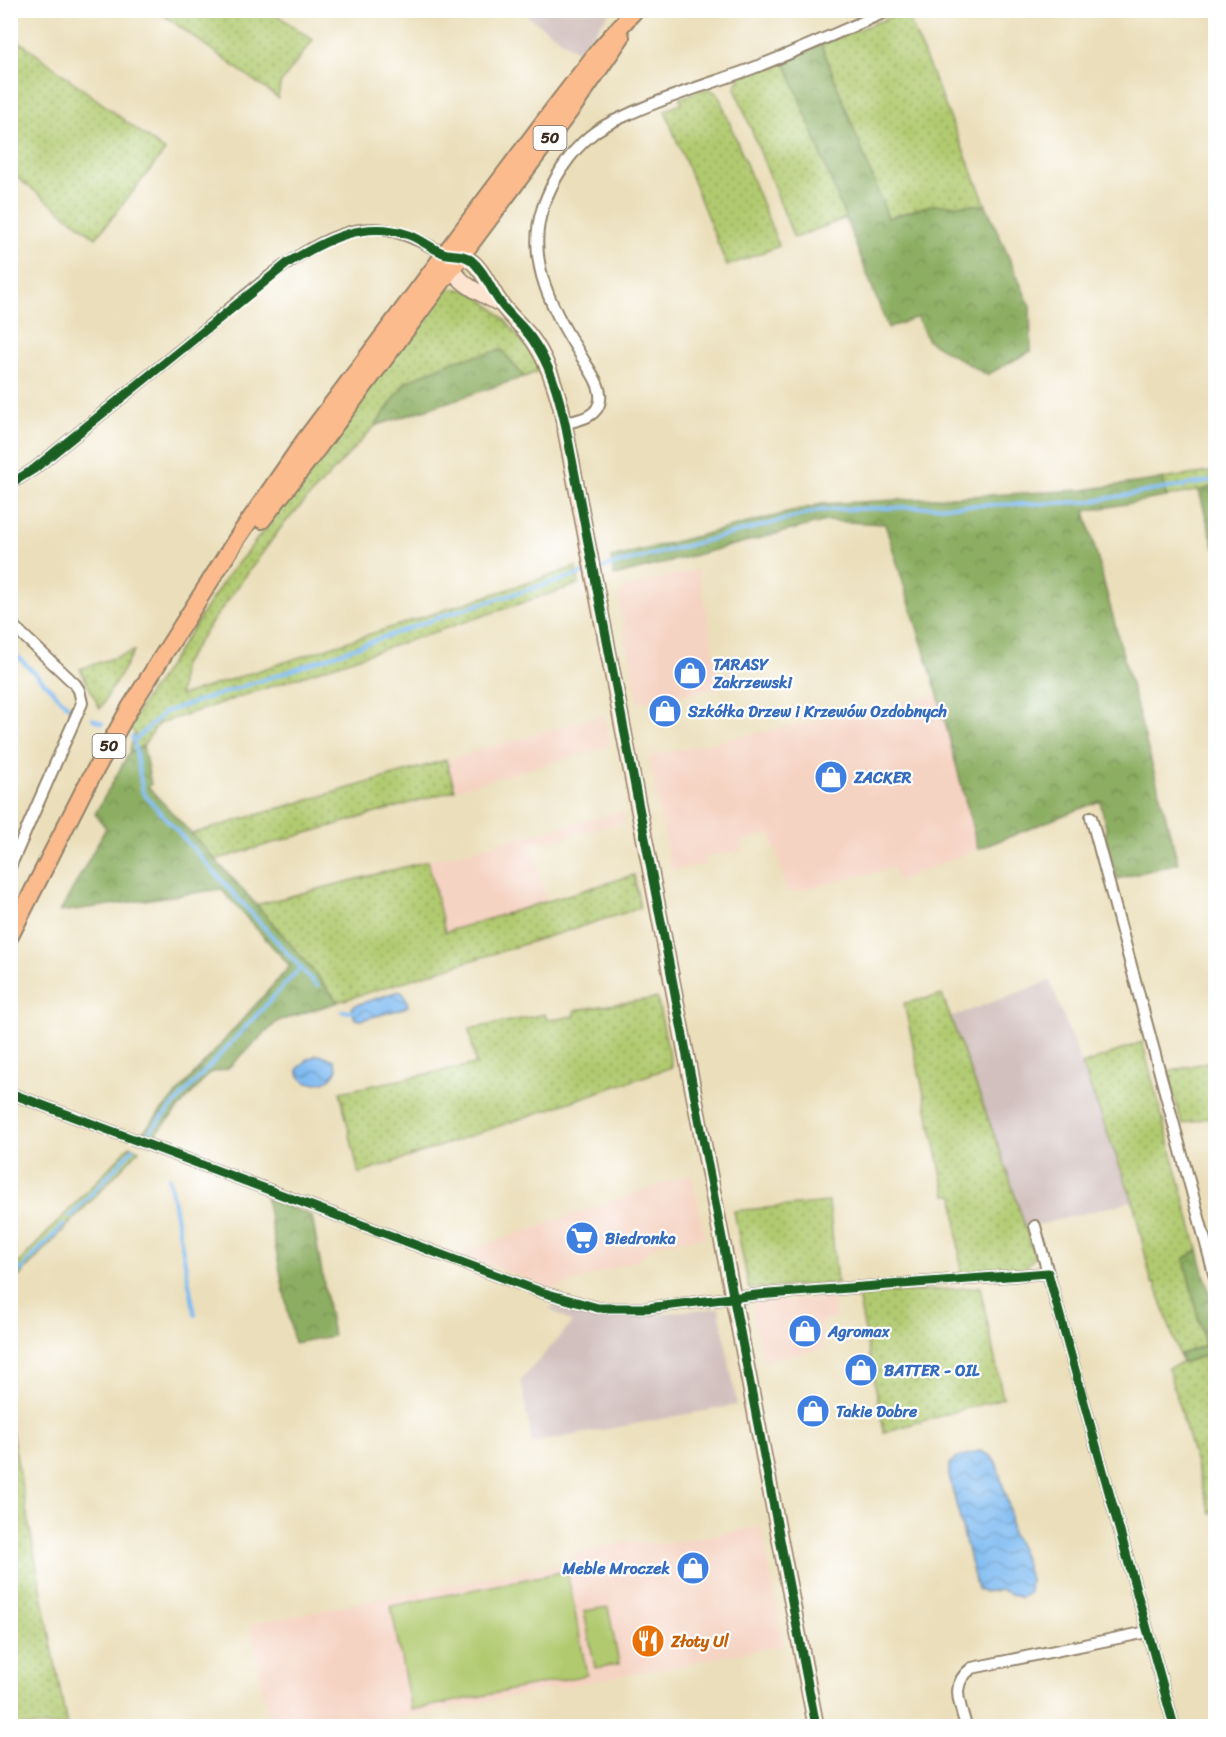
<svg xmlns="http://www.w3.org/2000/svg" width="1226" height="1737" font-family="Sriracha,sans-serif">
  <defs>
    <pattern id="grass-dots" width="8" height="8" patternUnits="userSpaceOnUse" patternTransform="scale(1.5)"><rect width="8" height="8" fill="#b1ca6f"/><path d="M2 2h.1M6 6h.1" fill="none" stroke="#91a45b" stroke-width="1.8" stroke-linecap="round"/></pattern>
    <pattern id="forest-crowns" width="20" height="18" patternUnits="userSpaceOnUse" patternTransform="scale(1.5)"><rect width="20" height="18" fill="#8cae62"/><path d="M2 6a3 3 0 1 1 6 0M12 15a3 3 0 1 1 6 0" fill="none" stroke="#748e50"/></pattern>
    <pattern id="water-waves" width="16" height="10" patternUnits="userSpaceOnUse" patternTransform="scale(1.5)"><rect width="16" height="10" fill="#80bcf2"/><path d="M0 5q4-4 8 0t8 0" fill="none" stroke="#6a99c3"/></pattern>
  </defs>
  <rect width="100%" height="100%" fill="#fff"/>
  <filter id="ink" filterUnits="userSpaceOnUse"><feTurbulence type="fractalNoise" baseFrequency=".0167" numOctaves="2"/><feDisplacementMap in="SourceGraphic" scale="12" xChannelSelector="R" yChannelSelector="G"/><feConvolveMatrix kernelMatrix="1 2 1 2 8 2 1 2 1" color-interpolation-filters="sRGB"/></filter>
  <filter id="wash" filterUnits="userSpaceOnUse"><feTurbulence type="fractalNoise" baseFrequency=".008" numOctaves="4" result="noise"/><feDisplacementMap in="SourceGraphic" scale="24" xChannelSelector="R" yChannelSelector="G"/><feGaussianBlur stdDeviation="1.35" result="paint"/><feColorMatrix in="noise" values="0 0 0 0 0 0 0 0 0 0 0 0 0 0 0 0 0 1.4 0 .05"/><feComposite in="paint" operator="in"/></filter>
  <g filter="url(#wash)">
    <rect width="100%" height="100%" fill="#ebdfbb"/>
    <g fill="#f5d3c2">
      <polygon points="698,569 721,687 638,703 619,598 624,588"/>
      <polygon points="938,695 978,849 898,881 893,868 787,893 776,849 774,849 771,834 741,841 743,850 705,857 706,864 671,870 649,756"/>
      <polygon points="604,715 610,746 455,790 446,760"/>
      <polygon points="622,811 624,822 532,845 546,902 445,933 428,861"/>
      <polygon points="692,1174 705,1237 659,1244 635,1261 553,1289 458,1254"/>
      <polygon points="832,1297 836,1318 822,1321 823,1325 820,1326 824,1349 763,1360 751,1303"/>
      <polygon points="761,1526 784,1645 357,1726 270,1726 250,1624 568,1563 580,1551 630,1542 665,1544"/>
    </g>
    <g fill="#d1c0bd">
      <polygon points="520,11 611,11 578,52"/>
      <polygon points="1050,981 1133,1201 1026,1228 1001,1153 951,1017"/>
      <polygon points="557,1306 581,1313 634,1316 719,1308 737,1405 532,1443 521,1380 572,1323 548,1308"/>
    </g>
    <g fill="url(#grass-dots)" stroke="#767a46" stroke-width="1.5">
      <polygon points="158,11 271,11 313,40 280,84 278,98"/>
      <polygon points="906,11 986,205 931,205 888,218 821,44"/>
      <polygon points="11,35 165,151 96,238 11,173"/>
      <polygon points="784,59 846,218 794,238 735,88 740,77"/>
      <polygon points="707,88 718,94 779,246 727,266 665,111 682,103 680,98"/>
      <path d="M449,289C455,289 462,288 468,291C496,304 527,344 541,370L524,377L502,350L406,382L375,426L282,526L209,626L182,666L180,696L576,567L579,584L158,724L143,746L129,753L135,732L128,729L151,689L155,686L227,576L248,551L442,290Z"/>
      <polygon points="1215,471 1215,487 1166,497 1163,479"/>
      <polygon points="134,651 100,709 80,669"/>
      <polygon points="446,760 455,790 215,860 191,834"/>
      <polygon points="428,861 445,932 634,875 640,908 338,1002 314,972 256,905"/>
      <polygon points="942,995 1001,1153 1035,1257 1023,1270 961,1274 954,1195 946,1195 904,1003"/>
      <polygon points="657,998 672,1067 359,1174 340,1092 476,1064 469,1029 545,1014 547,1020 575,1016 575,1010"/>
      <polygon points="1142,1042 1198,1250 1184,1259 1205,1345 1179,1355 1155,1283 1152,1284 1133,1201 1082,1065"/>
      <polygon points="1215,1060 1215,1116 1182,1124 1168,1072"/>
      <polygon points="130,1146 139,1150 11,1285 11,1271"/>
      <polygon points="829,1202 837,1283 749,1289 734,1211"/>
      <polygon points="980,1287 1003,1398 884,1432 858,1295"/>
      <polygon points="1215,1352 1216,1511 1210,1513 1168,1368"/>
      <polygon points="10,1429 11,1429 67,1726 14,1726 10,1710"/>
    </g>
    <g fill="url(#forest-crowns)" stroke="#646c40" stroke-width="1.5">
      <polygon points="821,44 888,218 931,205 986,205 1030,306 1031,351 987,375 928,341 917,317 888,328 784,59"/>
      <polygon points="502,350 524,377 375,426 406,382 452,361"/>
      <polygon points="1163,479 1166,497 1085,511 1178,863 1117,879 1105,838 1106,827 1100,801 978,849 938,695 885,524 826,521 614,576 611,558 822,504 1082,490"/>
      <polygon points="1212,487 1215,499 1215,550 1199,491"/>
      <path d="M143,746L151,784L148,787C213,857 279,927 338,1002L278,1021L227,1069L210,1073L152,1138L141,1134L290,966L221,889L60,912L106,828L95,814L129,753Z"/>
      <polygon points="266,1198 312,1216 333,1336 294,1343"/>
      <polygon points="1198,1250 1215,1315 1215,1352 1182,1363 1179,1355 1205,1345 1184,1259"/>
    </g>
    <g fill="#b1ca6f" stroke="#767a46" stroke-width="1.5">
      <polygon points="567,1571 587,1675 411,1710 391,1606"/>
      <polygon points="608,1607 619,1664 595,1668 584,1611"/>
    </g>
    <g fill="url(#water-waves)" stroke="#5e7388" stroke-width="1.5">
      <path d="M399,991C405,993 407,999 408,1006L402,1009L361,1020L355,1019L351,1008L356,1005Z"/>
      <path d="M317,1055L325,1056L334,1060L337,1069C331,1083 320,1084 307,1083L298,1074V1069L308,1059Z"/>
      <polygon points="980,1451 991,1456 996,1462 1009,1507 1012,1534 1021,1549 1030,1579 1029,1592 1021,1598 1001,1590 983,1592 977,1589 949,1475 949,1464 956,1458"/>
    </g>
    <g fill="none" stroke-linecap="round" stroke-linejoin="round">
      <g stroke="#80bcf2" stroke-width="4">
        <polyline points="602,568 822,510 1086,502 1216,480"/>
        <polyline points="10,649 70,708"/>
        <polyline points="93,719 102,723"/>
        <polyline points="132,737 134,741 143,793 317,986"/>
        <polyline points="134,741 165,712 284,673 457,611 584,573"/>
        <polyline points="342,1011 352,1012"/>
        <polyline points="148,1133 300,968"/>
        <polyline points="169,1178 195,1315"/>
        <polyline points="70,1217 133,1149"/>
        <polyline points="10,1281 64,1224"/>
      </g>
    </g>
  </g>
  <g filter="url(#ink)">
    <g fill="none" stroke-linecap="round" stroke-linejoin="round">
      <g stroke="#93846c" stroke-width="14">
        <g id="street">
          <path d="M565,423C579,420 598,417 600,400C602,386 590,371 583,359C555,314 524,262 543,207C552,181 569,153 590,136C600,127 613,121 625,116C664,97 707,85 748,70C796,52 843,30 890,10"/>
          <path d="M10,484L34,469C89,424 144,379 200,334C241,300 301,243 354,231C388,224 415,237 444,254"/>
          <polyline points="10,623 75,684 79,690 82,703 10,867"/>
          <polyline points="1091,817 1216,1281"/>
          <polyline points="10,1093 541,1292 598,1308 647,1308 756,1295 1048,1273 1174,1726"/>
          <polyline points="1035,1226 1048,1273"/>
          <path d="M966,1726C960,1703 949,1685 972,1668L1147,1632"/>
        </g>
      </g>
      <g stroke="#93846c" stroke-width="18">
        <path id="secondary" d="M502,305C476,291 455,283 444,254C481,253 483,280 502,305C510,316 521,325 530,336C546,357 554,382 561,407L816,1726"/>
      </g>
      <g stroke="#93846c" stroke-width="20">
        <g id="primary">
          <polyline points="262,520 314,453 578,100 621,37"/>
          <polyline points="10,936 84,790 131,706 238,537 305,440 552,111 599,50 635,10"/>
        </g>
      </g>
      <use href="#street" stroke="#fff" stroke-width="10"/>
      <use href="#secondary" stroke="#fde4d1" stroke-width="15"/>
      <use href="#primary" stroke="#fbbb8d" stroke-width="16"/>
      <g stroke="#fff" stroke-width="13">
        <g id="cycleway">
          <path d="M10,484L34,469L289,262C327,240 364,219 409,235C420,239 430,247 441,252C450,257 461,252 471,260C485,271 491,291 502,305C511,317 523,326 532,339C550,364 558,393 565,423L816,1726"/>
          <polyline points="10,1093 541,1292 598,1308 647,1308 756,1295 1048,1273 1174,1726"/>
        </g>
      </g>
      <use href="#cycleway" stroke="#1b5e20" stroke-width="9"/>
    </g>
  </g>
  <defs>
    <g id="shop-disc" transform="scale(1.725)"><circle r="9.5" fill="#3f7fe0" stroke="#fff"/><path d="M-5-2.5h2.3a2.7 3.5 0 0 1 5.4 0H5L5.5 6h-11ZM-1.5-2.5h3a1.5 2.3 0 0 0-3 0Z" fill="#fff"/></g>
    <g id="supermarket-disc" transform="scale(1.725)"><circle r="9.5" fill="#3f7fe0" stroke="#fff"/><path d="M-6-5.5h2.5l.6 2H6L4.5 2H-2.5L-4.4-4H-6ZM-1.5 3.2a1.3 1.3 0 1 0 .1 0ZM3 3.2a1.3 1.3 0 1 0 .1 0Z" fill="#fff"/></g>
    <g id="restaurant-disc" transform="scale(1.725)"><circle r="9.5" fill="#e8710a" stroke="#fff"/><path d="M-5-6h1v4h1v-4h1v4h1v-4h1v5L-1.5 .5V6h-2V.5L-5-1ZM5-6V6H3V1.5H1.5Q1.5-4 5-6Z" fill="#fff"/></g>
  </defs>
  <g fill-rule="evenodd">
    <use href="#shop-disc" x="690" y="673"/>
    <use href="#shop-disc" x="665" y="711"/>
    <use href="#shop-disc" x="831" y="777"/>
    <use href="#supermarket-disc" x="582" y="1238"/>
    <use href="#shop-disc" x="805" y="1331"/>
    <use href="#shop-disc" x="861" y="1370"/>
    <use href="#shop-disc" x="813" y="1411"/>
    <use href="#shop-disc" x="693" y="1568"/>
    <use href="#restaurant-disc" x="648" y="1641"/>
  </g>
  <g text-anchor="middle" dominant-baseline="central" stroke-width="4.5" stroke-linejoin="round" paint-order="stroke">
    <g fill="#fff" stroke="#766a62" stroke-width="1.5">
      <rect x="533.5" y="126" width="33" height="24" rx="4.5"/>
      <rect x="92.5" y="734" width="33" height="24" rx="4.5"/>
    </g>
    <g font-size="15" font-weight="bold" fill="#3b2a1e">
      <text x="550" y="138">50</text>
      <text x="109" y="746">50</text>
    </g>
    <g font-size="16" font-weight="bold" fill="#366cbe" stroke="#fff" text-anchor="start">
      <text x="713" y="664">TARASY<tspan x="713" dy="18">Zakrzewski</tspan></text>
      <text x="688" y="711">Szkółka Drzew i Krzewów Ozdobnych</text>
      <text x="854" y="777">ZACKER</text>
      <text x="605" y="1238">Biedronka</text>
      <text x="828" y="1331">Agromax</text>
      <text x="884" y="1370">BATTER - OIL</text>
      <text x="836" y="1411">Takie Dobre</text>
      <text x="670" y="1568" text-anchor="end">Meble Mroczek</text>
    </g>
    <g font-size="16" font-weight="bold" fill="#c56008" stroke="#fff" text-anchor="start">
      <text x="671" y="1641">Złoty Ul</text>
    </g>
  </g>
  <rect width="1226" height="1737" fill="none" stroke="#fff" stroke-width="36"/>
</svg>
